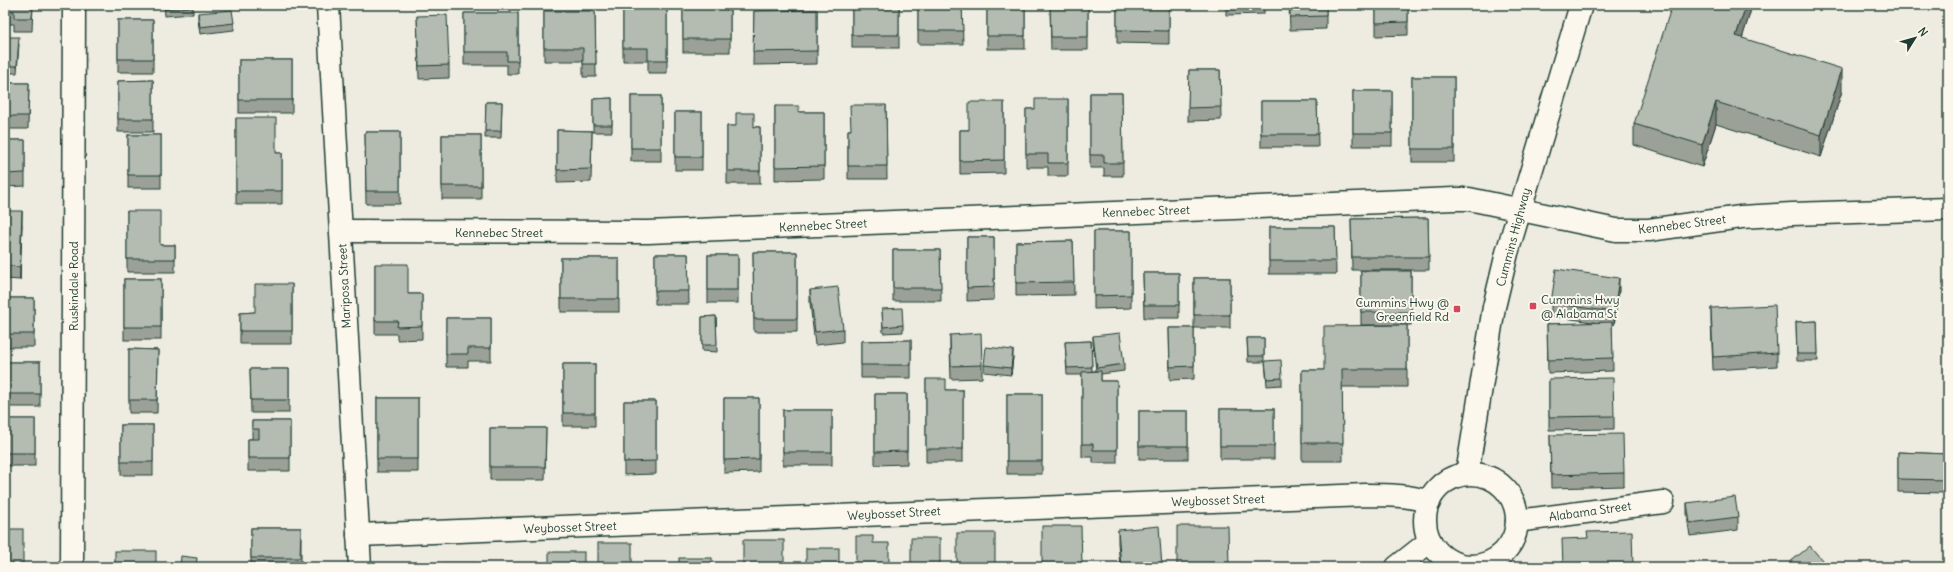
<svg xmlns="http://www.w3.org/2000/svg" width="1953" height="572" font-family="Delius,sans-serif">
  <rect width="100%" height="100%" fill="#eeece1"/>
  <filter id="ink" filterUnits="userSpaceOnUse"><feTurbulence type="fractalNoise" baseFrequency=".025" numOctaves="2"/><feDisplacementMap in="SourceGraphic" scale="8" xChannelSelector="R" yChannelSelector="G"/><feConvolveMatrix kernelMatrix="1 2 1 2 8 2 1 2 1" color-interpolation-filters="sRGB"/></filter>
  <g filter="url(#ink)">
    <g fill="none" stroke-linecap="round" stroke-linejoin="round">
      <g stroke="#1f3d34" stroke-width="25">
        <g id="minor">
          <polyline points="328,5 360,567"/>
          <polyline points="341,231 648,232 1454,199 1469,199 1616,230 1649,230 1741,217 1792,214 1948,209"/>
          <polyline points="1517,521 1663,502"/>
          <path d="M358,535L1366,495C1387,495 1409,495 1429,502"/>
          <polyline points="72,567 74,5"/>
          <polyline points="1397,567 1430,541"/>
        </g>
      </g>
      <g stroke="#1f3d34" stroke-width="25">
        <g id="primary">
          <polyline points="1467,474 1494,307 1507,253 1581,5"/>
          <circle cx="1471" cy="520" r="46"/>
        </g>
      </g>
      <use href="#minor" stroke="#fbf7ec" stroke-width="22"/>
      <use href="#primary" stroke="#fbf7ec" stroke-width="22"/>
    </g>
    <g fill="#9ba197" stroke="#1f3d34">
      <polygon points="5,5 33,5 32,31 14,31 14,24 5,24"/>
      <polygon points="164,5 193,5 193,14 165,16"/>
      <rect x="852" y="5" width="47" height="43"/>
      <polygon points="918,5 962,5 963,44 918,44"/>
      <rect x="987" y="5" width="38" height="44"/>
      <polygon points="1050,5 1088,5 1088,50 1051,50"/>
      <polygon points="1117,5 1169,5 1169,44 1117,43"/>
      <polygon points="1226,5 1264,5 1264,14 1226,15"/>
      <polygon points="1289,5 1326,5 1326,29 1290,30"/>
      <polygon points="1376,5 1408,5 1408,35 1376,36"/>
      <polygon points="1750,5 1750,13 1742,38 1842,91 1821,157 1716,124 1702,167 1634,145 1634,124"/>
      <rect x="683" y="7" width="47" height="45"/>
      <polygon points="623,9 667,9 667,73 648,73 648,61 623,61"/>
      <polygon points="817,10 817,64 753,65 754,11"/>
      <polygon points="544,11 595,11 596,77 583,77 583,61 544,61"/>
      <polygon points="198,13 234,23 234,30 200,34 198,20"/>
      <polygon points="464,13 518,13 518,74 507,74 507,65 464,65"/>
      <polygon points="417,16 449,65 449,78 419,79"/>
      <rect x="118" y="20" width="35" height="52"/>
      <polygon points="5,37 19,44 17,73 5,73"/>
      <rect x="239" y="60" width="53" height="53"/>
      <polygon points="1189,70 1220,70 1221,120 1188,121"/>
      <rect x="1412" y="77" width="42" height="85"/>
      <polygon points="153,80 153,132 118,132 118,81"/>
      <polygon points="5,83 29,83 28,129 5,129"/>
      <rect x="1353" y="91" width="39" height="55"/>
      <polygon points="1090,93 1122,93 1123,176 1104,176 1104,168 1090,168"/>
      <rect x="631" y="96" width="30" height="65"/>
      <polygon points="612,98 612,132 593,132 593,99"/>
      <polygon points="1068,99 1068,176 1048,176 1048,167 1026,167 1026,109 1035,109"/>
      <polygon points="1261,101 1317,101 1318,147 1261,147"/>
      <polygon points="486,102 502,102 501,138 485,138"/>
      <polygon points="1004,102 1004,173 960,174 960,130 969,130"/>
      <polygon points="886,105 887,179 848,179 848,130 851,130"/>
      <polygon points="775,106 799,112 824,112 824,179 775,180"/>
      <rect x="675" y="112" width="27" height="58"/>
      <polygon points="236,118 276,153 282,153 282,204 236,204"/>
      <polygon points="727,126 760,127 760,184 727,184"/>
      <polygon points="557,130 592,131 591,182 557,183"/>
      <polygon points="365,132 400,132 400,204 366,204"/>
      <rect x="128" y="135" width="33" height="53"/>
      <rect x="442" y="135" width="39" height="64"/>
      <polygon points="5,140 25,140 25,186 5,187"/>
      <polygon points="5,211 22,224 20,280 5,279"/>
      <polygon points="127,211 160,245 175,245 175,272 127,272"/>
      <polygon points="1428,218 1429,270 1352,270 1351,219"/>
      <polygon points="1269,227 1335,227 1336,274 1269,274"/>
      <polygon points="1094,231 1131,231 1131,308 1094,309"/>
      <polygon points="967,237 994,237 994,300 967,301"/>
      <polygon points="1073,241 1074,295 1016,296 1016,242"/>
      <polygon points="893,250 940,250 941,301 893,301"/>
      <polygon points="753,252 797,252 797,332 754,332"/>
      <polygon points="655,254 688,254 689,304 655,304"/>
      <rect x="708" y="255" width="30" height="48"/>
      <rect x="561" y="258" width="58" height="54"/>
      <polygon points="375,264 408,294 422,294 422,339 397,340 397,334 375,334"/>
      <rect x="1361" y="271" width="50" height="54"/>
      <polygon points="1143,273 1179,273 1179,318 1144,318"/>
      <rect x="1194" y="278" width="36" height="50"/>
      <rect x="124" y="279" width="37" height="61"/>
      <polygon points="292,284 292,344 240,344 240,313 255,312"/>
      <polygon points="810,290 843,329 843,342 815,345 810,303"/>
      <polygon points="1619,291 1614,325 1612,324 1613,371 1548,373 1547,324 1599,323 1551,316 1551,303"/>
      <rect x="5" y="298" width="29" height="49"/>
      <polygon points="1711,308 1777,353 1777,366 1713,370 1711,321"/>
      <polygon points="882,309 903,325 903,332 883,333"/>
      <polygon points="716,316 717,352 702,351 702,317"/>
      <polygon points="446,318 491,318 491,361 468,361 468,367 446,367"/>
      <polygon points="1817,321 1818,361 1797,361 1796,322"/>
      <polygon points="1407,325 1407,387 1342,387 1343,461 1302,461 1302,370 1324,370"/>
      <polygon points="1169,328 1194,328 1194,379 1170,380"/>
      <polygon points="950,335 982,365 982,378 951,379 950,348"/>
      <polygon points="1093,336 1124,364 1124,371 1101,374 1101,381 1117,381 1117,463 1093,463 1093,457 1082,457 1082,375 1067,375 1065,342 1091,341 1092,371 1096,371 1093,343"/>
      <polygon points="1247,338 1264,338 1264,362 1248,362"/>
      <polygon points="911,340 911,378 861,378 861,341"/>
      <polygon points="129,349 158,350 157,413 129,413"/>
      <polygon points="1013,357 1011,375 984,372 984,365"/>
      <polygon points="1265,361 1282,378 1282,385 1267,386"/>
      <rect x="5" y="362" width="35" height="45"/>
      <rect x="563" y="364" width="32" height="62"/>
      <polygon points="250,369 289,369 289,413 251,413"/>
      <polygon points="926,379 946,390 963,390 963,462 926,462"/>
      <polygon points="1549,379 1614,416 1614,429 1549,430"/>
      <polygon points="875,394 907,394 907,464 875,465"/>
      <rect x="1007" y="394" width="35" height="80"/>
      <rect x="377" y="398" width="41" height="74"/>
      <polygon points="724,398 759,398 759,472 724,473"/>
      <polygon points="624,401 656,401 656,474 624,475"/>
      <rect x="1220" y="409" width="54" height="50"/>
      <rect x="783" y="410" width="49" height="55"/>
      <rect x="1139" y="411" width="49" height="48"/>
      <rect x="5" y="419" width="30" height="47"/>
      <polygon points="252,421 290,421 290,471 248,471 248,439 252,439"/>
      <rect x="121" y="425" width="32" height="50"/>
      <polygon points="490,428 546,428 545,480 490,480"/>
      <polygon points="1550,435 1624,473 1624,486 1551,488"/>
      <polygon points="1898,452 1948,454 1948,493 1898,492"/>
      <polygon points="1687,503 1738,517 1738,530 1690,536 1687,516"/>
      <rect x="251" y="528" width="50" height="39"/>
      <polygon points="1118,530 1162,567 1120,567 1118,543"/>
    </g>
    <g fill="#7e837b" stroke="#1f3d34">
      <polygon points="1746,5 1750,5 1750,13 1736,58 1736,36"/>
      <polygon points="1842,69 1842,91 1821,157 1821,135"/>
      <polygon points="1716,102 1716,124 1702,167 1702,145"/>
      <polygon points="22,211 22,224 20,280 20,267"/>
      <polygon points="1619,278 1619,291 1614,325 1614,312"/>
      <polygon points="1013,350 1013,357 1011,375 1011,368"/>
    </g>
    <g fill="#b4bbb0" stroke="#1f3d34">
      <polygon points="5,5 33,5 32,18 14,18 14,11 5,11"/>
      <polygon points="164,5 193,5 193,7 165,9"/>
      <rect x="852" y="5" width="47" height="30"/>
      <polygon points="918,5 962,5 963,31 918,31"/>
      <rect x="987" y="5" width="38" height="31"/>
      <polygon points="1050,5 1088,5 1088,37 1051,37"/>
      <polygon points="1117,5 1169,5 1169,31 1117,30"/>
      <polygon points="1290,5 1326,5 1326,16 1290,17"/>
      <polygon points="1376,5 1408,5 1408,22 1376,23"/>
      <polygon points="1672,5 1746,5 1736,36 1842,69 1821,135 1716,102 1702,145 1634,124"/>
      <rect x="683" y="7" width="47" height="32"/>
      <polygon points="623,9 667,9 667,60 648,60 648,48 623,48"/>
      <polygon points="232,10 234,23 200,27 198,13"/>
      <polygon points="817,10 817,51 753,52 754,11"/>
      <polygon points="544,11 595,11 596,64 583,64 583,48 544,48"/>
      <polygon points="464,13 518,13 518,61 507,61 507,52 464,52"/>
      <polygon points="447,15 449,65 419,66 417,16"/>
      <rect x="118" y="20" width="35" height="39"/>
      <polygon points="5,37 19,37 17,66 5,66"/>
      <rect x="239" y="60" width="53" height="40"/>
      <polygon points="1189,70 1220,70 1221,107 1188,108"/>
      <rect x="1412" y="77" width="42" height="72"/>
      <polygon points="153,80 153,119 118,119 118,81"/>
      <polygon points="5,83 29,83 28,116 5,116"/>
      <rect x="1353" y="91" width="39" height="42"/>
      <polygon points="1090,93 1122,93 1123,163 1104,163 1104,155 1090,155"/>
      <rect x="631" y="96" width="30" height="52"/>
      <polygon points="612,98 612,125 593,125 593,99"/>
      <polygon points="1035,99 1068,99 1068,163 1048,163 1048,154 1026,154 1026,109 1035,109"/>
      <polygon points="1261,101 1317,101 1318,134 1261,134"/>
      <polygon points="486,102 502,102 501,131 485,131"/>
      <polygon points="969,102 1004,102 1004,160 960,161 960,130 969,130"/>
      <polygon points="850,105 886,105 887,166 848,166 848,130 851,130"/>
      <polygon points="775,106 799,106 799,112 824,112 824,166 775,167"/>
      <rect x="675" y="112" width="27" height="45"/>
      <polygon points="736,113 754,113 754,127 760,127 760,171 727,171 727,126 736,126"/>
      <polygon points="236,118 276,118 276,153 282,153 282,191 236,191"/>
      <polygon points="557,130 592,131 591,169 557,170"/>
      <polygon points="365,132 400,132 400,191 366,191"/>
      <rect x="128" y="135" width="33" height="40"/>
      <rect x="442" y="135" width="39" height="51"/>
      <polygon points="5,140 25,140 25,173 5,174"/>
      <polygon points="5,211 22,211 20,267 5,266"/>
      <polygon points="127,211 160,211 160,245 175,245 175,259 127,259"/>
      <polygon points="1428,218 1429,257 1352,257 1351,219"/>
      <polygon points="1269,227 1335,227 1336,261 1269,261"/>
      <polygon points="1094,231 1131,231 1131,295 1094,296"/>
      <polygon points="967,237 994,237 994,287 967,288"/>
      <polygon points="1073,241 1074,282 1016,283 1016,242"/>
      <polygon points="893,250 940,250 941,288 893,288"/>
      <polygon points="753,252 797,252 797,319 754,319"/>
      <polygon points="655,254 688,254 689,291 655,291"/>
      <rect x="708" y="255" width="30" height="35"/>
      <rect x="561" y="258" width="58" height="41"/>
      <polygon points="375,264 408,264 408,294 422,294 422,326 397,327 398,321 375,321"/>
      <polygon points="1556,269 1619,278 1614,312 1551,303"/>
      <rect x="1361" y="271" width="50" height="41"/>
      <polygon points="1143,273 1179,273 1179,305 1144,305"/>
      <rect x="1194" y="278" width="36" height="37"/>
      <rect x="124" y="279" width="37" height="48"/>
      <polygon points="255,284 292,284 292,331 240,331 240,313 255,312"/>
      <polygon points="838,287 843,329 815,332 810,290"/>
      <rect x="5" y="298" width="29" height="36"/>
      <polygon points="1775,305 1777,353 1713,357 1711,308"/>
      <polygon points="902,308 903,325 883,327 882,309"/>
      <polygon points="716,316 717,345 702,345 702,317"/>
      <polygon points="446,318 491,318 491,348 468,348 468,354 446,354"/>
      <polygon points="1817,321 1818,354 1797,354 1796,322"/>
      <polygon points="1612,322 1613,358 1548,360 1547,324"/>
      <polygon points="1407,325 1407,369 1342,369 1343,443 1302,443 1302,370 1324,370 1324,326"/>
      <polygon points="1169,328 1194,328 1194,366 1170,367"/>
      <polygon points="981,333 982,365 951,366 950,335"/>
      <polygon points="1120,333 1124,364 1097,368 1093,336"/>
      <polygon points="1247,338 1264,338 1264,356 1248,356"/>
      <polygon points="911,340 911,365 861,365 861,341"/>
      <polygon points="1091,341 1092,367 1067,368 1065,342"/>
      <polygon points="986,347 1013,350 1011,368 984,365"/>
      <polygon points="129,349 158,350 157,400 129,400"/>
      <polygon points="1281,360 1282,378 1267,379 1265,361"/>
      <rect x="5" y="362" width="35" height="32"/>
      <rect x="563" y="364" width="32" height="49"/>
      <polygon points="250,369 289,369 289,400 251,400"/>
      <polygon points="1101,371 1101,381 1117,381 1117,450 1093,450 1093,444 1082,444 1082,372"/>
      <polygon points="1613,378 1614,416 1549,417 1549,379"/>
      <polygon points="926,379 946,379 946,390 963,390 963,449 926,449"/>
      <polygon points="875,394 907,394 907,451 875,452"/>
      <rect x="1007" y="394" width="35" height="67"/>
      <rect x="377" y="398" width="41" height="61"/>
      <polygon points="724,398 759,398 759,459 724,460"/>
      <polygon points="624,401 656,401 656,461 624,462"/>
      <rect x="1220" y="409" width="54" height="37"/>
      <rect x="783" y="410" width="49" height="42"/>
      <rect x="1139" y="411" width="49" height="35"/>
      <rect x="5" y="419" width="30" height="34"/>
      <polygon points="252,421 290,421 290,458 248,458 248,439 259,439 259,429 252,429"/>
      <rect x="121" y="425" width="32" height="37"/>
      <polygon points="490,428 546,428 545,467 490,467"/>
      <polygon points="1623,434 1624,473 1551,475 1550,435"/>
      <polygon points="1898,452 1948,454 1948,480 1898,479"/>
      <polygon points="1735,497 1738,517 1690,523 1687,503"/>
      <polygon points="1042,526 1081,526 1082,567 1042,567"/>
      <polygon points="1159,526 1162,567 1121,567 1118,530"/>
      <polygon points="1177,526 1228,526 1229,567 1177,567"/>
      <polygon points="251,528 301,528 300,558 251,558"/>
      <rect x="5" y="529" width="18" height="38"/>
      <polygon points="1632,531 1633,567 1563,567 1562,539 1588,538 1587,532"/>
      <rect x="957" y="533" width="38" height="34"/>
      <polygon points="856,536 873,536 873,543 889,543 889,567 856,567"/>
      <rect x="911" y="538" width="29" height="29"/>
      <rect x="743" y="540" width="41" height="27"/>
      <rect x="598" y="543" width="34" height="24"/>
      <polygon points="1810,546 1828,567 1784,567"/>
      <rect x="806" y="548" width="33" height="19"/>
      <rect x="115" y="551" width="41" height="16"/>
      <rect x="549" y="552" width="35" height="15"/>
      <polygon points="181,556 197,558 196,567 180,567"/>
      <rect x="679" y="558" width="33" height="9"/>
      <rect x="443" y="563" width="34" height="4"/>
    </g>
  </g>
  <g fill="#d1495b" stroke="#fbf7ec" stroke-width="1.5">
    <rect x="1529" y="302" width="8" height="8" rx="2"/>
    <rect x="1453" y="305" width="8" height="8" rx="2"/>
  </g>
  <g text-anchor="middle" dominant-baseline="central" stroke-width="4" stroke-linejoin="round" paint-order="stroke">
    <g font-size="12" fill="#1f3d34" stroke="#fbf7ec">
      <text transform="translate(1146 211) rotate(-2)">Kennebec Street</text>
      <text transform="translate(1682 224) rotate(-7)">Kennebec Street</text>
      <text transform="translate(823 225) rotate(-3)">Kennebec Street</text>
      <text x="499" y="232">Kennebec Street</text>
      <text transform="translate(1513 237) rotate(-75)">Cummins Highway</text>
      <text transform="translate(73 286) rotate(-90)">Ruskindale Road</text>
      <text transform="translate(344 286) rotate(-93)">Mariposa Street</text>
      <text transform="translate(1218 500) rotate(-2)">Weybosset Street</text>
      <text transform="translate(1590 511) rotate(-8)">Alabama Street</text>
      <text transform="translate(894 513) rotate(-3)">Weybosset Street</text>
      <text transform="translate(570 527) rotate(-2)">Weybosset Street</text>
    </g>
    <g font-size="12" fill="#1f3d34" stroke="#fbf7ec" text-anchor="start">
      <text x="1541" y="299">Cummins Hwy<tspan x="1541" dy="14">@ Alabama St</tspan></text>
      <text x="1449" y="302" text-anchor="end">Cummins Hwy @<tspan x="1449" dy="14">Greenfield Rd</tspan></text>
    </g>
  </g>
  <rect width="1953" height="572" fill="none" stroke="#fbf7ec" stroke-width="20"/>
  <rect x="10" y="10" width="1933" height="552" fill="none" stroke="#1f3d34" stroke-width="1.5" filter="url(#ink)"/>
  <g transform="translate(1915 38) rotate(53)" stroke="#fbf7ec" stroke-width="3" paint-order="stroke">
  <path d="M0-3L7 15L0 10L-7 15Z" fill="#1f3d34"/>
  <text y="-6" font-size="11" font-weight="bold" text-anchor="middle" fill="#1f3d34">N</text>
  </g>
</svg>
